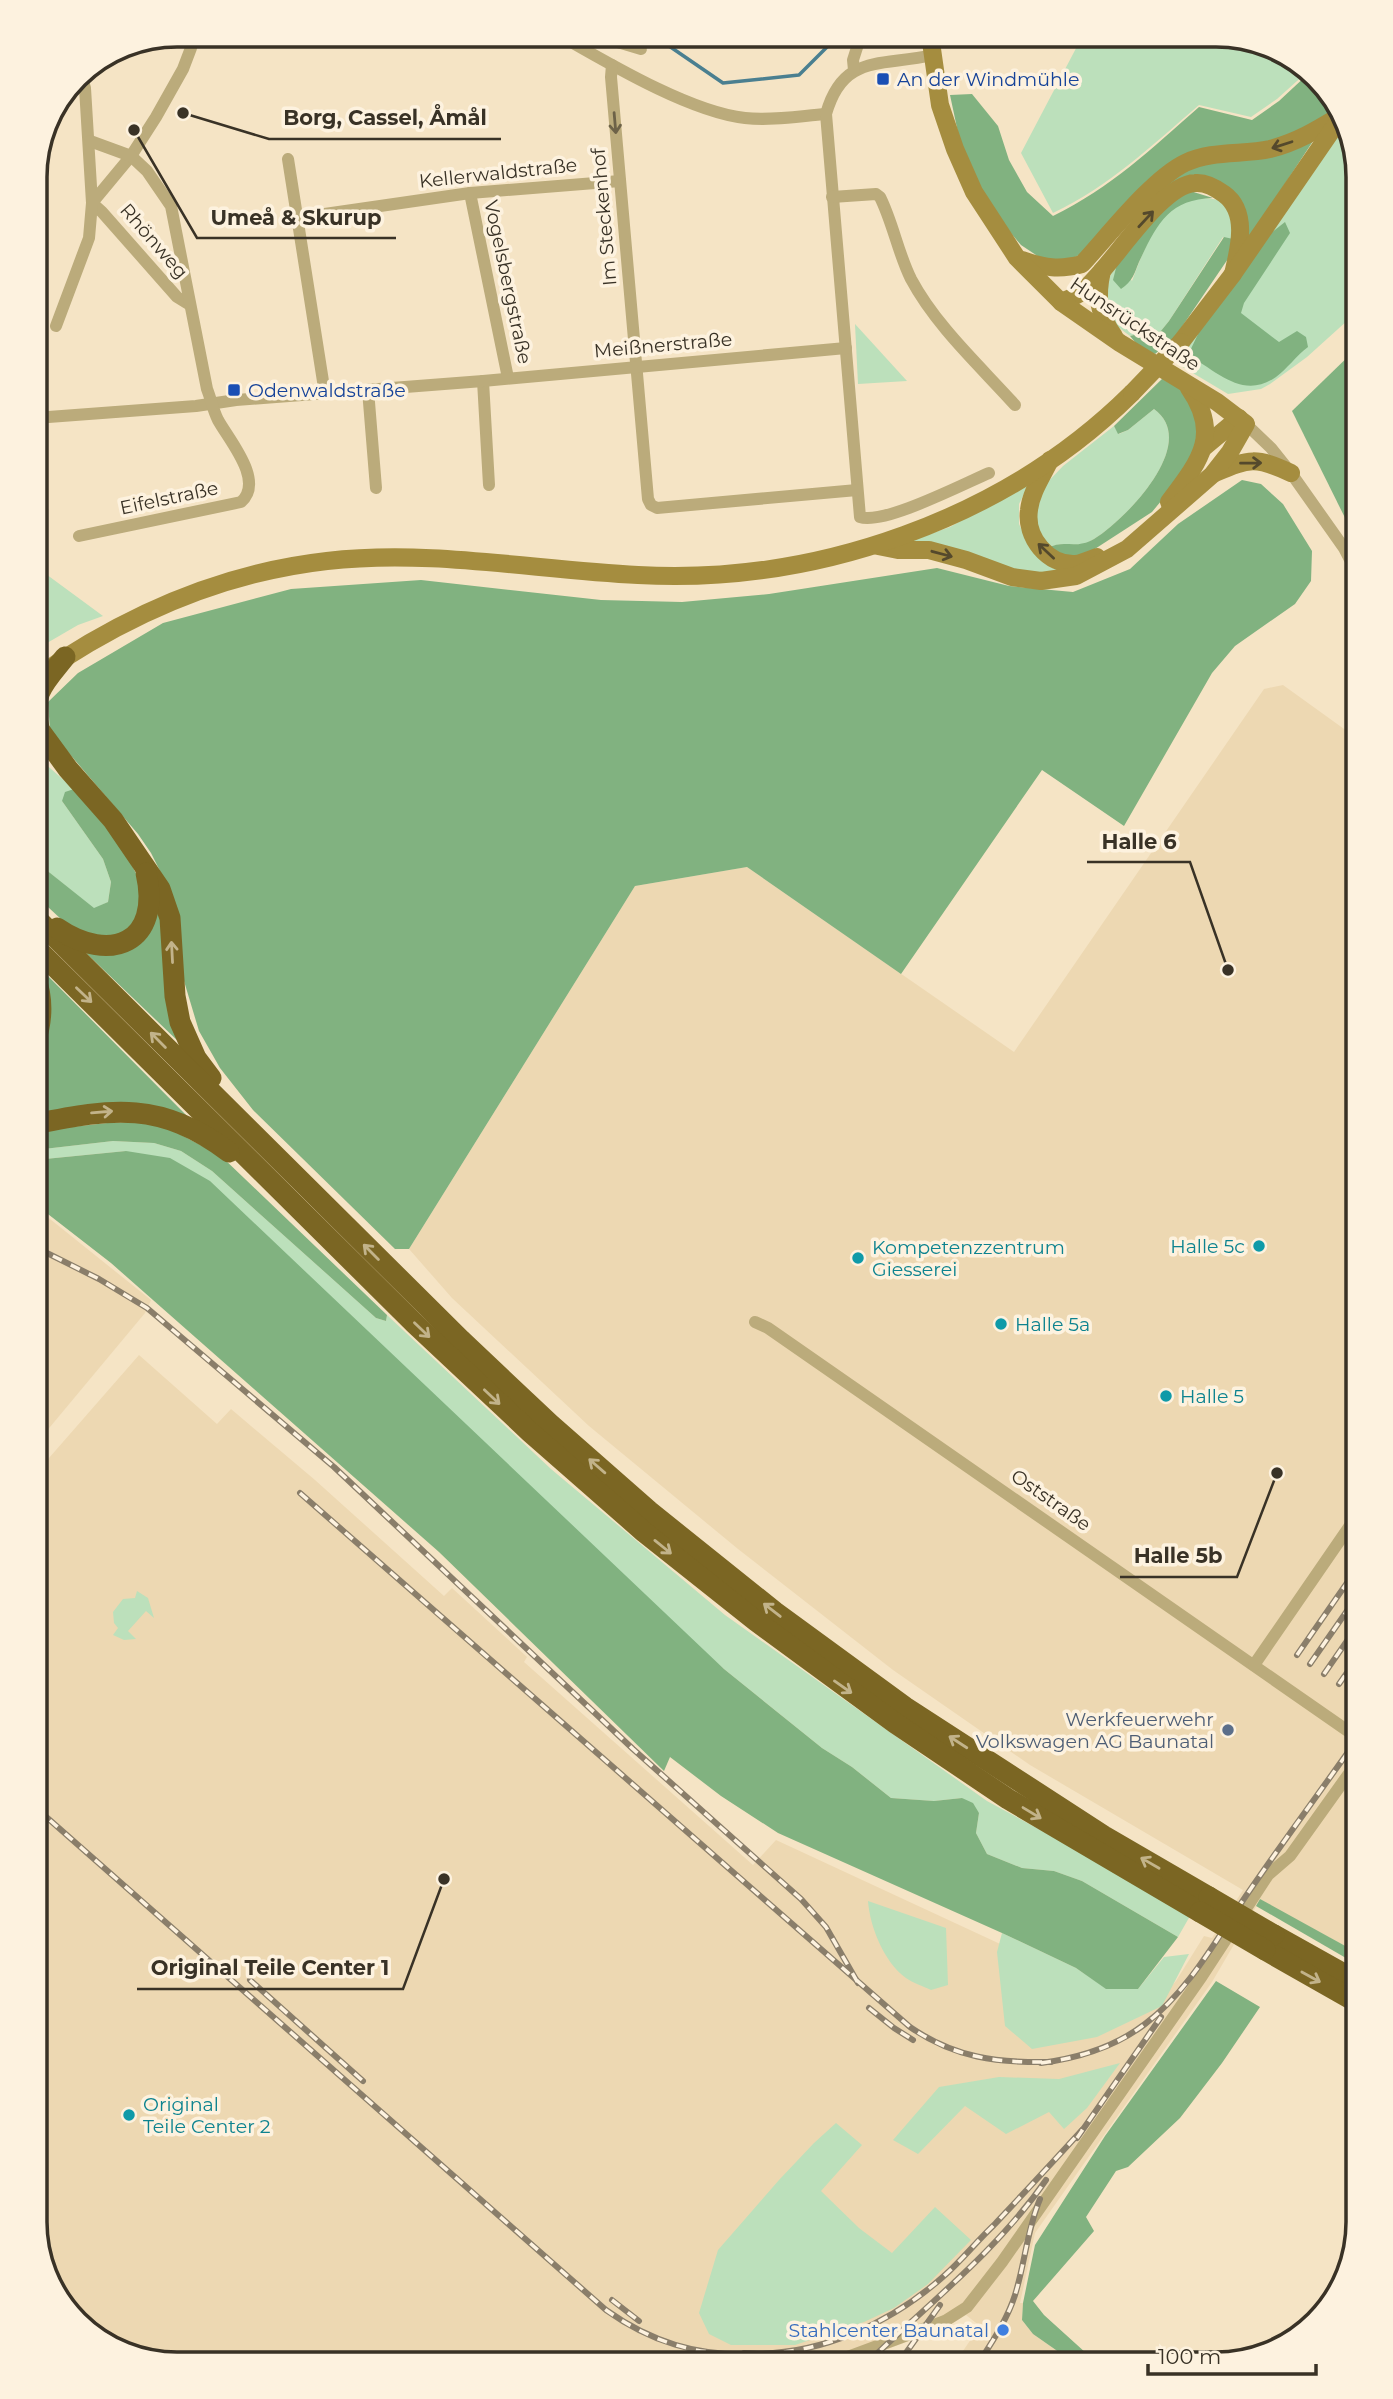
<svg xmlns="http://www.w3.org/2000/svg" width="1393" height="2399" font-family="Montserrat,sans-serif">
  <rect width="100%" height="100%" fill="#f5e4c5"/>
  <g fill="#edd8b2">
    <polygon points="1283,685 1358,739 1358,1953 1260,1900 1212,1982 1035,2233 1020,2303 1023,2303 1022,2320 1033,2334 1076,2364 954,2364 980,2326 966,2315 946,2327 848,2364 168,2364 98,2340 49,2284 35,2222 35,1474 139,1355 217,1424 231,1409 315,1480 444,1596 452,1588 527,1657 524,1662 753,1865 776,1840 1136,2007 1156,2003 1176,1981 1204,1936 1212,1938 1243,1890 1030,1765 893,1670 738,1549 589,1426 452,1298 409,1249 635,886 747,867 1014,1052 1264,689"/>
    <polygon points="35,1207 151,1300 145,1313 35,1445"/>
  </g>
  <g fill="#bce0bb">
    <path d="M1083,35H1226L1295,59L1307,72L1277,99L1251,117L1199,105C1151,146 1110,186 1053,213L1021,153Z"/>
    <polygon points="1346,126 1358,177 1358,311 1307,357 1270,384 1261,389 1228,394 1176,363 1283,209"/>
    <path d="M1195,198C1237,197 1232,212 1236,247L1223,237L1169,321L1156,337L1142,333L1130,336C1124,331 1116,327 1113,320C1103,305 1107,274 1118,260L1132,281C1139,262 1151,230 1165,215C1173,206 1185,203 1195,198Z"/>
    <polygon points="855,324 907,381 858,384"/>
    <path d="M1154,409C1201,443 1125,520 1094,539C1075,551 1065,539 1048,548L1042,542L1034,512L1043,487L1063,466L1114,426L1119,434L1128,430Z"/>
    <polygon points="1030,482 1019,504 1019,524 1031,549 1051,566 1077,568 1040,576 904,543 950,527"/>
    <polygon points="35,566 103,616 78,625 35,650"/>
    <polygon points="35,755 74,789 62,801 103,859 111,882 108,902 94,909 35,861"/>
    <polygon points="113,1141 154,1143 181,1151 212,1171 376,1318 386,1321 387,1315 551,1469 725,1615 987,1801 1092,1858 1190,1916 1178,1937 1082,1881 1054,1871 1022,1868 987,1854 976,1833 979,1813 962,1798 934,1801 891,1798 852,1767 822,1748 724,1669 126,1151 35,1160 35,1150"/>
    <polygon points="137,1591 148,1598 154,1618 146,1611 128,1631 136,1639 124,1640 113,1635 118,1628 114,1623 113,1612 123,1599 135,1598"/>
    <path d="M868,1901L946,1928L948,1985L931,1990C923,1986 913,1983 906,1978C884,1962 870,1927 868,1901Z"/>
    <polygon points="1002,1933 1076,1968 1107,1989 1138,1989 1164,1957 1189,1954 1162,2006 1097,2037 1032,2049 1005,2026 997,1952"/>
    <polygon points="1120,2063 1087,2108 1064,2129 1049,2112 1006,2134 965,2106 918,2154 893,2140 939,2087 999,2077 1059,2079"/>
    <polygon points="836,2123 862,2145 821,2191 859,2228 892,2253 935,2207 971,2240 928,2284 894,2308 864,2322 795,2345 731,2345 709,2334 699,2313 718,2250 779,2180 814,2143"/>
  </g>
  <g fill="#81b280">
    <path d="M1308,74L1343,114L1317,135L1246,243L1245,213L1184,181L1079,255L1066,262L1048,263L1021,245L998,218L977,184L960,142L950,95L972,94L998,126L1009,160L1027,192L1053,216C1112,187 1150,150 1199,107L1252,120L1279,101Z"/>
    <path d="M1187,190L1213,198C1168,199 1156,226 1139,262C1134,274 1133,281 1121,289L1113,280L1118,260L1170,199Z"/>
    <path d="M1285,222L1290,233L1244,303L1241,313L1279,342L1297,331L1306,337L1308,347C1296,356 1287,369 1276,377C1243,400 1218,372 1188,355L1199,332L1271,233Z"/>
    <polygon points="1224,237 1233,239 1236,247 1175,337 1155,354 1140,348 1130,336 1142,333 1156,337 1169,321"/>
    <polygon points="1358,347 1358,544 1292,411"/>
    <path d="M1164,377L1183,388L1197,419V448L1171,489L1152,512L1084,556H1061L1048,548C1064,539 1075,550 1094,539C1125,520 1201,443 1154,409L1128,430L1118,434L1114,426Z"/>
    <polygon points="1242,480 1261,484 1283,504 1312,551 1311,581 1295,604 1235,646 1212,673 1124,826 1042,770 901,974 747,867 635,886 409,1249 395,1249 253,1110 220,1068 199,1031 184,981 170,891 151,853 138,834 50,731 48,702 78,673 163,623 291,589 421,580 601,600 682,602 769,594 937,568 1009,586 1073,592 1130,569 1178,524"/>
    <path d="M74,789C94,813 150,873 142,905C140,914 134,923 131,931L111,940L75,932L35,895V861L94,908L108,902L111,882L103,859L62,801L65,792Z"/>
    <polygon points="161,903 180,1043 84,951 98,953"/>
    <polygon points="38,966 191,1120 35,1118 35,1053 41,1041 46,993"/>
    <polygon points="155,1121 221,1156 387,1315 386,1321 376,1318 212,1171 181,1151 154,1143 113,1141 35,1150 35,1131 107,1123"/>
    <polygon points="126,1151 170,1158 210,1181 724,1669 822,1748 852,1767 891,1798 934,1801 962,1798 973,1803 979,1813 976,1833 987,1854 1022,1868 1054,1871 1082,1881 1178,1937 1138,1989 1106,1989 1076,1968 1002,1933 778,1833 721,1796 670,1757 664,1771 439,1552 111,1263 35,1204 35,1160"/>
    <polygon points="1260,1899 1358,1953 1358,1965 1256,1906"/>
    <polygon points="1216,1981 1260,2007 1222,2063 1180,2118 1128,2167 1116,2171 1086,2217 1094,2231 1033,2301 1044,2315 1097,2363 1076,2364 1033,2334 1022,2320 1023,2303 1035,2245 1105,2136"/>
  </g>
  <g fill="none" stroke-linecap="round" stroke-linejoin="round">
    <polyline stroke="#4a7f90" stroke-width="3.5" points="653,35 723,83 799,75 828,46 829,35"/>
    <g stroke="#bbab7b" stroke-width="12">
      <path d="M559,35C608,63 690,112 745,118C771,121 800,116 826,114"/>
      <polyline points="603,35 611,40 641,49"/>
      <polyline points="136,43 147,41"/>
      <path d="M932,55C882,67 843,53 826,114L860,517C884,525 963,484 989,473"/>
      <polyline points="612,65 611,77 648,499 651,505 657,508 857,490"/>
      <polyline points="854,70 853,60 861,35"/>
      <polyline points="81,75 85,88 92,203 102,212 177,297 190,305"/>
      <polyline points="76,78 90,67"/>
      <polyline points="288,159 325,394"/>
      <polyline points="470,193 508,378"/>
      <path d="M832,197L876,194L880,197C893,223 898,253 911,279C936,326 980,366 1015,405"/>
      <polyline points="297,218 470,193 620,181"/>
      <polyline points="56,326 89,238 92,203 131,156 156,117 183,69 191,48 193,35"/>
      <polyline points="483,381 489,485"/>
      <polyline points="368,390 376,488"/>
      <polyline points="35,418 196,406 236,400 483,381 846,348"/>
      <polyline points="1246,424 1271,448 1291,473 1344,548 1358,575"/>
      <path d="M79,536L241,502C265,481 229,440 218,420C213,410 211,399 207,389L171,206L147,171L131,156L90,141"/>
      <polyline points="755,1322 768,1328 1358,1738"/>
      <polyline points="1254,1665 1358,1514"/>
      <polyline points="829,2364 945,2321 967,2307 1002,2262 1202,1976 1268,1875 1290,1856 1358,1761"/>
    </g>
    <g stroke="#a58d3f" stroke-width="18">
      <path d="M1022,260C1044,268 1060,270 1082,264C1108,236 1152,179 1185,163C1212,150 1243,155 1270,149C1298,142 1320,128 1343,114"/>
      <path d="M1102,271C1096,297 1098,314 1114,336"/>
      <path d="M1061,302C1067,299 1075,297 1080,293C1110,271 1158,185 1195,183C1206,182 1216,188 1224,194C1249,212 1239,249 1233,274"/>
      <polyline points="1181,342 1233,274 1337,123"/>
      <polyline points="1203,448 1239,418"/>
      <path d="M1050,460C1042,477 1031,492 1029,510C1025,537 1048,566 1076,564C1083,563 1091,559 1097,557"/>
      <path d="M1215,473C1250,458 1256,457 1291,473"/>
      <path d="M1169,502C1199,462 1222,435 1189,388"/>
      <polyline points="878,546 898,550 929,550 966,560 1012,577 1041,581 1076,576 1127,549 1212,475 1230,452 1246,424 1217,402 1120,343 1061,302 1017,258 974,192 955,149 940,105 930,35"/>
      <path d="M35,678C122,617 220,573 327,561C430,549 535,570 638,575C816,585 1005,519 1132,393"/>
    </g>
    <g stroke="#7b6623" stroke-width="21">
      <polyline points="35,724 68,769 113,820 160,889 170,918 175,996 180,1022 196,1058 211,1078"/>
      <path d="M39,728C30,694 45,682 65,657"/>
      <polyline points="35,917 461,1340 550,1424 649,1511 775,1612 905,1707 1104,1836 1209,1897"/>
      <path d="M57,928C111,965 162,942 146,873"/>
      <polyline points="35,947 414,1323 530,1432 644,1532 756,1621 895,1723 1008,1799 1200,1912"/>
      <path d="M35,1042C43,1019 43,998 35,976"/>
      <path d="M35,1124C114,1108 160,1101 229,1152"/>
      <polyline points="1274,1935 1358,1982"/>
      <polyline points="1265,1950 1358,2003"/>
    </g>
    <g stroke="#8a7e6a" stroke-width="6">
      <g id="rail">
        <polyline points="35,1247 99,1279 147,1308 334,1467 633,1749 801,1899 826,1927 858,1983"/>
        <path d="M300,1493L910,2027C955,2058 997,2063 1051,2062"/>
        <polyline points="1297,1655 1358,1567"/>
        <polyline points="1310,1664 1358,1595"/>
        <polyline points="1324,1674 1358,1625"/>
        <polyline points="1339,1684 1358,1657"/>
        <polyline points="1353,1694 1358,1687"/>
        <path d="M35,1807L606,2310C651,2342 697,2356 752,2354"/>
        <polyline points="250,1980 363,2081"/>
        <polyline points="869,2008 894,2028 913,2040"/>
        <path d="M1041,2063C1079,2058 1115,2047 1145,2024C1190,1990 1218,1936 1250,1890C1285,1839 1322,1789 1358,1738"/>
        <polyline points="1077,2138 1161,2017"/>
        <polyline points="612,2300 639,2321"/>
        <path d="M744,2353C817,2358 892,2323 945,2275C962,2260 977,2241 994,2225C1023,2194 1053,2162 1082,2130"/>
        <path d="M866,2364C928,2304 997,2251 1046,2180"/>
        <polyline points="898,2364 940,2305"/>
        <path d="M978,2364C992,2342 1007,2320 1015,2295C1025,2263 1027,2230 1040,2199"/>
      </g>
    </g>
    <use href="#rail" stroke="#fdf2df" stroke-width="3.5" stroke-dasharray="10" stroke-linecap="butt"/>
    <polyline stroke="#a58d3f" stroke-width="18" points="1132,393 1181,342"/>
    <g stroke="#7b6623" stroke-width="21">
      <polyline points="1209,1897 1274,1935"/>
      <polyline points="1200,1912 1265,1950"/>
    </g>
  </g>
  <defs><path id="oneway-shaft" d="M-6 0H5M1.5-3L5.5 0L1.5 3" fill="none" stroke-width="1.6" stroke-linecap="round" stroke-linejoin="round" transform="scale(1.75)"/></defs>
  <use stroke="#6d6248" href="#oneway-shaft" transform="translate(615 123) rotate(85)"/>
  <g stroke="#54492c">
    <use href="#oneway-shaft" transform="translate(1282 145) rotate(162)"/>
    <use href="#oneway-shaft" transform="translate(1146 219) rotate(-47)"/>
    <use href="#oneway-shaft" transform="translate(1251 463) rotate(-1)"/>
    <use href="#oneway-shaft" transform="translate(1046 551) rotate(-137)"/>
    <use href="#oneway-shaft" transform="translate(942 554) rotate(15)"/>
  </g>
  <g stroke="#c2b38a">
    <use href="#oneway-shaft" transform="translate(172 952) rotate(-93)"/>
    <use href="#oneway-shaft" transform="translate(84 995) rotate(44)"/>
    <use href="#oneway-shaft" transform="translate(158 1040) rotate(-135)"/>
    <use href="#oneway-shaft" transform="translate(102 1112) rotate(-5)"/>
    <use href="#oneway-shaft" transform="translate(371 1252) rotate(-135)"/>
    <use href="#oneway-shaft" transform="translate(422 1330) rotate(44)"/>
    <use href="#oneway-shaft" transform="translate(492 1397) rotate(43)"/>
    <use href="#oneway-shaft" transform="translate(597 1466) rotate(-139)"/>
    <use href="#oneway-shaft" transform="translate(663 1547) rotate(39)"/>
    <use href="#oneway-shaft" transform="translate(772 1610) rotate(-142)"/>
    <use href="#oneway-shaft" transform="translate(843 1687) rotate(35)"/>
    <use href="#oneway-shaft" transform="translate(958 1742) rotate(-147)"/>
    <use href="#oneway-shaft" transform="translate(1032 1813) rotate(31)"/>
    <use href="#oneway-shaft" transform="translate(1150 1863) rotate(-150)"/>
    <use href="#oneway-shaft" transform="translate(1311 1977) rotate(29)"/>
  </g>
  <g fill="#1a4fb4" stroke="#fdf2df" stroke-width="2.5">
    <rect x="876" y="72" width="14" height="14" rx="3.5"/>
    <rect x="227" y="383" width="14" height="14" rx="3.5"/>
  </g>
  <g fill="#0f9aa8" stroke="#fdf2df" stroke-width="2.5">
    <circle cx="1259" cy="1246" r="7"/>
    <circle cx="858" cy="1258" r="7"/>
    <circle cx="1001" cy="1324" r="7"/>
    <circle cx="1166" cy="1396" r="7"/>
    <circle cx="129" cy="2115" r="7"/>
  </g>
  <circle fill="#5c6f8a" stroke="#fdf2df" stroke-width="2.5" cx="1228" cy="1730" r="7"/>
  <circle fill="#3f7fe0" stroke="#fdf2df" stroke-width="2.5" cx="1003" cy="2330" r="7"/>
  <g text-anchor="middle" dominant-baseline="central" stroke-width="7" stroke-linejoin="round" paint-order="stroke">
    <g font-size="19" fill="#164399" stroke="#fdf2df" text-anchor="start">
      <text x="897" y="79">An der Windmühle</text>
      <text x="248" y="390">Odenwaldstraße</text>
    </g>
    <g font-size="19" fill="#393226" stroke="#fdf2df">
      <text transform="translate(498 173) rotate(-6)">Kellerwaldstraße</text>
      <text transform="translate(604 217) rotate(-95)">Im Steckenhof</text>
      <text transform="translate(154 241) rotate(49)">Rhönweg</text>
      <text transform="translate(508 282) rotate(78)">Vogelsbergstraße</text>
      <text transform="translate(1135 324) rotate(34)">Hunsrückstraße</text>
      <text transform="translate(663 345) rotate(-5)">Meißnerstraße</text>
      <text transform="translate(169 498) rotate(-12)">Eifelstraße</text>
      <text transform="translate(1051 1500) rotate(35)">Oststraße</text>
    </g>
    <g font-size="19" fill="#0d838f" stroke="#fdf2df" text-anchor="start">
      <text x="1245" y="1246" text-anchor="end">Halle 5c</text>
      <text x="872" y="1247">Kompetenzzentrum<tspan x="872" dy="22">Giesserei</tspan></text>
      <text x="1015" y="1324">Halle 5a</text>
      <text x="1180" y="1396">Halle 5</text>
      <text x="143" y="2104">Original<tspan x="143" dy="22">Teile Center 2</tspan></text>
    </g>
    <g font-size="19" fill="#4e5e75" stroke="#fdf2df" text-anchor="end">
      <text x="1214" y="1719">Werkfeuerwehr<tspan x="1214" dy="22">Volkswagen AG Baunatal</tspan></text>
    </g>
    <g font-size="19" fill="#366cbe" stroke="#fdf2df" text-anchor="end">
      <text x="989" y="2330">Stahlcenter Baunatal</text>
    </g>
  </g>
  <path d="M0 0H1393V2399H0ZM177 47H1216A130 130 0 0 1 1346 177V2222A130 130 0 0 1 1216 2352H177A130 130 0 0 1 47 2222V177A130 130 0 0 1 177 47Z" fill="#fdf2df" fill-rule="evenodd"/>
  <path fill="none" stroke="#393226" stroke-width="3.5" d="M177 47H1216A130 130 0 0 1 1346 177V2222A130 130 0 0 1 1216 2352H177A130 130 0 0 1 47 2222V177A130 130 0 0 1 177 47Z"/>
  <path fill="none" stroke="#393226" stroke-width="2.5" d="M183 113L269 139H501M134 130L197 238H396M1228 970L1190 862H1087M1277 1473L1237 1577H1120M444 1879L403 1989H137"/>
  <g fill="#393226" stroke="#fdf2df" stroke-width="2.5">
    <circle cx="183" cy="113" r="7"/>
    <circle cx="134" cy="130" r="7"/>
    <circle cx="1228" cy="970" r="7"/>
    <circle cx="1277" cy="1473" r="7"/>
    <circle cx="444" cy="1879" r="7"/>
  </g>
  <g font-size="21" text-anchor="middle" font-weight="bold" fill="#393226" stroke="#fdf2df" stroke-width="7" stroke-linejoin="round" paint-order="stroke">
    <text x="385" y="125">Borg, Cassel, Åmål</text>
    <text x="296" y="225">Umeå &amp; Skurup</text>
    <text x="1139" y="849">Halle 6</text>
    <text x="1178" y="1563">Halle 5b</text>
    <text x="270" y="1975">Original Teile Center 1</text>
  </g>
  <path d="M1148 2364v10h168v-10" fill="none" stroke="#393226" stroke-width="3.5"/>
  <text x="1158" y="2364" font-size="21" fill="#393226" stroke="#fdf2df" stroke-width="5" paint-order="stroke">100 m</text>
</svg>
